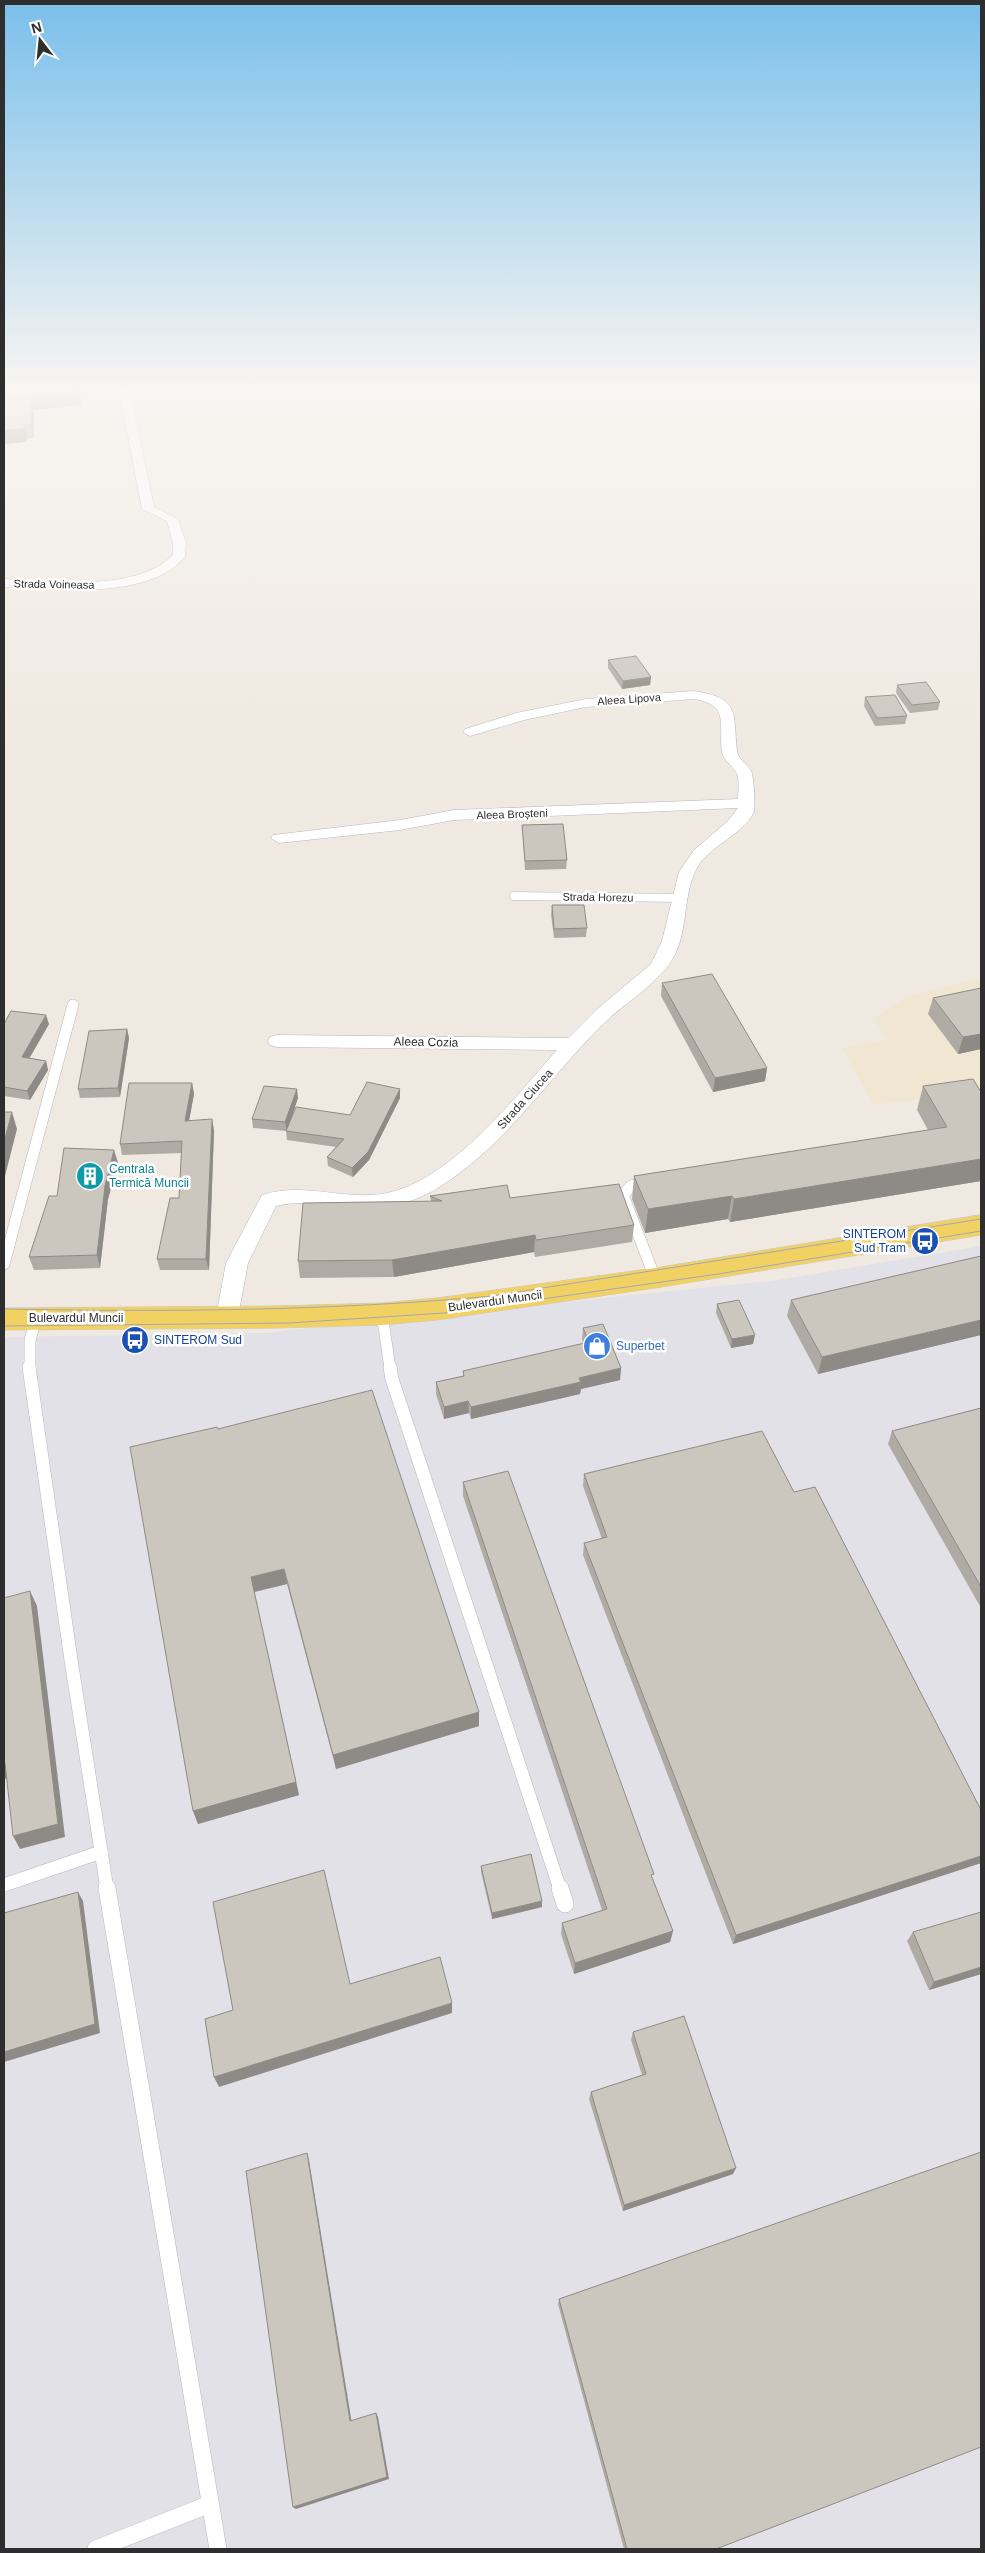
<svg xmlns="http://www.w3.org/2000/svg" width="985" height="2553" font-family="Arial,sans-serif">
  <rect width="100%" height="100%" fill="#efe9e1"/>
  <polygon fill="#e3e1e8" points="981,1246 981,2549 4,2549 4,1337 261,1333 778,1280"/>
  <polygon fill="#f0e6d1" points="981,975 981,1103 962,1096 874,1104 842,1048 888,1040 874,1019 905,997 979,979"/>
  <g fill="none" stroke-linecap="round" stroke-linejoin="round">
    <g stroke="#b4b7c1" stroke-width="9">
      <polyline id="service-far3" points="514,896 681,898"/>
    </g>
    <g stroke="#b4b7c1" stroke-width="12">
      <g id="service-far2">
        <polyline points="648,1183 631,1186 623,1195 655,1278"/>
        <polyline points="4,1264 73,1005"/>
        <polyline points="382,1314 390,1368"/>
        <polyline points="30,1368 30,1341 36,1316"/>
      </g>
    </g>
    <g stroke="#b4b7c1" stroke-width="14">
      <g id="service-far1">
        <polyline points="29,1367 71,1660 107,1889"/>
        <polyline points="390,1367 392,1379 560,1889"/>
        <polyline points="4,1885 101,1852"/>
      </g>
    </g>
    <g stroke="#b4b7c1" stroke-width="18">
      <g id="service">
        <polyline points="107,1888 218,2549"/>
        <polyline points="560,1888 565,1904"/>
        <polyline points="96,2549 210,2504"/>
      </g>
    </g>
    <g stroke="#b4b7c1" stroke-width="1">
      <g id="minor">
        <path d="M119,388H129L154,507L178,519L186,543L185,556C153,600 52,590 4,587V579C52,582 137,592 173,555V543L167,521L142,509Z"/>
        <path d="M694,691C740,698 733,711 737,751C738,759 747,764 751,771C754,776 755,806 754,811C748,830 712,846 700,863C681,891 690,929 673,958C655,987 625,1002 601,1026C549,1078 507,1143 444,1184C410,1207 374,1212 334,1207C315,1204 295,1201 276,1206L248,1263L238,1317L235,1323L227,1325L219,1323L216,1317L226,1263L262,1195C300,1183 334,1197 372,1195C443,1192 513,1099 557,1050L277,1047L270,1045L268,1041L270,1037L277,1035L568,1038L596,1010L651,964L662,941L679,872L694,850L728,821L738,808L454,820L400,830L279,843L271,838L273,835L400,820L454,810L738,799C738,791 740,778 736,772C732,766 724,760 722,753C718,725 731,705 694,699L586,707L524,720L470,736L463,732L465,729L516,713L586,699Z"/>
      </g>
    </g>
    <g stroke="#c9c9c9" stroke-width="1">
      <polygon id="primary" points="981,1215 981,1235 655,1288 437,1320 382,1325 278,1328 4,1330 4,1308 278,1306 382,1303 437,1298 655,1268"/>
    </g>
    <use href="#service-far3" stroke="#fff" stroke-width="8"/>
    <use href="#service-far2" stroke="#fff" stroke-width="11"/>
    <use href="#service-far1" stroke="#fff" stroke-width="13"/>
    <use href="#service" stroke="#fff" stroke-width="17"/>
    <use href="#minor" fill="#fff" fill-rule="evenodd"/>
    <use href="#primary" fill="#f2d163" fill-rule="evenodd"/>
    <g stroke="#a3a6b8" stroke-width="1">
      <path d="M4,1309C167,1312 329,1311 492,1296L981,1219"/>
      <polyline points="4,1326 289,1323 444,1313 718,1274 981,1231"/>
    </g>
  </g>
  <g fill="#afaba4">
    <polygon points="4,388 82,405 34,410 34,438 27,439 26,442 4,444"/>
    <polygon points="608,660 651,677 650,685 622,689 608,668"/>
    <polygon points="897,685 940,702 938,710 910,713 896,693"/>
    <polygon points="865,697 907,716 905,724 875,726 864,706"/>
    <polygon points="522,825 567,860 566,869 525,870"/>
    <polygon points="552,905 587,928 586,937 554,938 551,914"/>
    <polygon points="662,983 767,1068 765,1081 713,1092 661,996"/>
    <polygon points="981,988 981,1049 958,1054 928,1014 933,998"/>
    <polygon points="4,1024 49,1024 29,1058 46,1061 48,1070 30,1100 4,1096"/>
    <polygon points="127,1029 129,1038 120,1097 80,1098 78,1089"/>
    <polygon points="192,1083 194,1094 189,1120 214,1130 209,1270 160,1270 157,1259 179,1198 182,1153 122,1155 120,1144"/>
    <polygon points="923,1086 981,1181 730,1222 728,1219 645,1233 632,1199 634,1176 928,1130 917,1110"/>
    <polygon points="400,1089 400,1098 369,1160 353,1177 328,1166 327,1157 336,1147 287,1140 286,1131 253,1128 252,1119 298,1098 290,1121 350,1115"/>
    <polygon points="118,1163 108,1199 100,1268 34,1270 29,1257 57,1196"/>
    <polygon points="430,1196 510,1198 634,1225 632,1242 535,1257 534,1252 394,1277 300,1278 298,1261 431,1201"/>
    <polygon points="981,1256 981,1335 818,1374 787,1316 791,1300"/>
    <polygon points="717,1304 753,1344 731,1348 716,1313"/>
    <polygon points="583,1328 621,1368 620,1380 581,1389 580,1394 471,1419 469,1413 444,1419 436,1394 436,1382 463,1376 463,1371 584,1344 582,1340"/>
    <polygon points="981,1408 981,1608 888,1444 892,1431"/>
    <polygon points="218,1429 479,1726 336,1769 287,1584 254,1592 299,1795 198,1824 193,1811"/>
    <polygon points="584,1474 981,1810 981,1863 733,1944 583,1555 584,1543 602,1539 583,1486"/>
    <polygon points="463,1482 653,1880 673,1931 670,1942 574,1974 561,1934 562,1923 602,1910 463,1496"/>
    <polygon points="481,1866 542,1901 542,1907 492,1919 481,1872"/>
    <polygon points="913,1932 981,1974 929,1990 907,1941"/>
    <polygon points="633,2032 733,2174 623,2211 589,2099 591,2092 642,2075 631,2040"/>
    <polygon points="559,2299 716,2549 624,2549 558,2304"/>
  </g>
  <g fill="#8e8b86">
    <polygon points="80,392 82,405 34,410 34,438 31,425 31,396"/>
    <polygon points="24,425 27,439 26,442 4,444 4,430"/>
    <polygon points="651,677 650,685 622,689 623,681"/>
    <polygon points="46,1015 49,1024 25,1066 22,1057"/>
    <polygon points="127,1029 129,1038 120,1097 118,1088"/>
    <polygon points="981,1034 981,1049 958,1054 963,1037"/>
    <polygon points="46,1061 48,1070 30,1100 27,1091"/>
    <polygon points="767,1068 765,1081 713,1092 715,1078"/>
    <polygon points="192,1083 194,1094 187,1132 185,1121"/>
    <polygon points="297,1089 298,1098 287,1131 285,1122"/>
    <polygon points="400,1089 400,1098 369,1160 353,1177 352,1168"/>
    <polygon points="12,1112 17,1129 4,1180 4,1142"/>
    <polygon points="212,1119 214,1130 209,1270 206,1259"/>
    <polygon points="114,1150 118,1163 108,1199 100,1268 97,1255 105,1186"/>
    <polygon points="981,1159 981,1181 730,1222 734,1199"/>
    <polygon points="732,1196 728,1219 645,1233 648,1209"/>
    <polygon points="535,1235 534,1252 394,1277 392,1260"/>
    <polygon points="981,1320 981,1335 818,1374 822,1357"/>
    <polygon points="755,1335 753,1344 731,1348 732,1339"/>
    <polygon points="621,1368 620,1380 581,1389 580,1394 471,1419 471,1407 579,1378"/>
    <polygon points="468,1401 469,1413 444,1419 444,1407"/>
    <polygon points="284,1569 287,1584 254,1592 299,1795 198,1824 193,1811 251,1577"/>
    <polygon points="30,1591 37,1606 65,1837 20,1849 13,1836"/>
    <polygon points="479,1712 479,1726 336,1769 333,1755"/>
    <polygon points="4,1763 5,1763 13,1777 4,1779"/>
    <polygon points="981,1856 981,1863 733,1944 736,1935"/>
    <polygon points="78,1892 83,1901 100,2033 4,2062 4,2052"/>
    <polygon points="542,1901 542,1907 492,1919 492,1913"/>
    <polygon points="673,1931 670,1942 574,1974 575,1963"/>
    <polygon points="981,1967 981,1974 929,1990 934,1982"/>
    <polygon points="452,2003 452,2013 219,2087 214,2077"/>
    <polygon points="307,2153 309,2160 352,2424 350,2421"/>
    <polygon points="736,2168 733,2174 623,2211 624,2205"/>
    <polygon points="376,2413 378,2417 389,2479 296,2509 293,2507"/>
  </g>
  <g fill="#cbc7bf" stroke="#8e8b86">
    <polygon points="4,388 79,388 80,392 31,396 31,425 24,425 24,429 4,430"/>
    <polygon points="636,656 651,677 623,681 608,660"/>
    <polygon points="926,682 940,702 912,705 897,685"/>
    <polygon points="895,695 907,716 877,718 865,697"/>
    <polygon points="563,824 567,860 525,861 522,825"/>
    <polygon points="552,905 584,905 587,928 554,929"/>
    <polygon points="712,974 767,1068 715,1078 662,983"/>
    <polygon points="981,988 981,1034 963,1037 933,998"/>
    <polygon points="11,1011 46,1015 22,1057 46,1061 27,1091 4,1087 4,1024"/>
    <polygon points="127,1029 118,1088 78,1089 89,1031"/>
    <polygon points="973,1079 981,1092 981,1159 734,1199 732,1196 648,1209 634,1176 947,1127 923,1086"/>
    <polygon points="367,1082 400,1089 368,1152 352,1168 327,1157 344,1139 286,1131 296,1107 350,1115"/>
    <polygon points="129,1083 192,1083 185,1121 212,1119 206,1259 157,1259 170,1198 179,1198 182,1141 120,1144"/>
    <polygon points="264,1086 297,1089 285,1122 252,1119"/>
    <polygon points="4,1112 12,1112 4,1142"/>
    <polygon points="64,1148 114,1150 105,1186 97,1255 29,1257 49,1196 57,1196"/>
    <polygon points="619,1184 634,1225 536,1240 535,1235 392,1260 298,1261 303,1203 442,1201 430,1196 507,1185 510,1198"/>
    <polygon points="981,1256 981,1320 822,1357 791,1300"/>
    <polygon points="739,1300 755,1335 732,1339 717,1304"/>
    <polygon points="603,1324 621,1368 579,1378 581,1382 471,1407 468,1401 444,1407 436,1382 464,1376 463,1371 589,1342 583,1328"/>
    <polygon points="372,1390 479,1712 333,1755 284,1569 251,1577 296,1782 193,1811 130,1447 217,1427 218,1429"/>
    <polygon points="981,1408 981,1587 892,1431"/>
    <polygon points="762,1431 794,1492 815,1487 981,1810 981,1856 736,1935 584,1543 607,1537 584,1474"/>
    <polygon points="508,1471 654,1874 651,1875 673,1931 575,1963 562,1923 607,1909 463,1482"/>
    <polygon points="30,1591 58,1824 13,1836 5,1763 4,1763 4,1598"/>
    <polygon points="531,1854 542,1901 492,1913 481,1866"/>
    <polygon points="324,1870 350,1984 440,1957 452,2003 214,2077 205,2019 233,2010 213,1902"/>
    <polygon points="78,1892 95,2024 4,2052 4,1913"/>
    <polygon points="981,1912 981,1967 934,1982 913,1932"/>
    <polygon points="684,2016 736,2168 624,2205 591,2092 646,2074 633,2032"/>
    <polygon points="981,2152 981,2447 716,2549 627,2549 559,2299"/>
    <polygon points="307,2153 350,2421 376,2413 387,2477 293,2507 246,2171"/>
  </g>
  <linearGradient id="sky" x2="0" y2="1"><stop stop-color="#7abfeb"/><stop offset="0.52" stop-color="#f8f5f2"/><stop offset="1" stop-color="#f8f5f2" stop-opacity="0"/></linearGradient>
  <rect width="985" height="745" fill="url(#sky)"/>
  <defs>
    <g id="building-disc" transform="scale(1.4375)"><circle r="9.5" fill="#0f9aa8" stroke="#fff"/><path d="M-4-6H4V6H1V3H-1V6H-4ZM-2.5-4.3h1.7v1.8h-1.7ZM.8-4.3h1.7v1.8H.8ZM-2.5-1h1.7V.8h-1.7ZM.8-1h1.7V.8H.8Z" fill="#fff"/></g>
    <g id="bus-disc" transform="scale(1.4375)"><circle r="9.5" fill="#1a4fb4" stroke="#fff"/><path d="M-5-6H5V4H4V6H2V4H-2V6H-4V4H-5ZM-3.5-4V0h7V-4ZM-3.5 1.2v1.5H-2V1.2ZM2 1.2v1.5H3.5V1.2Z" fill="#fff"/></g>
    <g id="shop-disc" transform="scale(1.4375)"><circle r="9.5" fill="#3f7fe0" stroke="#fff"/><path d="M-5-2.5h2.3a2.7 3.5 0 0 1 5.4 0H5L5.5 6h-11ZM-1.5-2.5h3a1.5 2.3 0 0 0-3 0Z" fill="#fff"/></g>
  </defs>
  <g fill-rule="evenodd">
    <use href="#building-disc" x="90" y="1176"/>
    <use href="#bus-disc" x="925" y="1241"/>
    <use href="#bus-disc" x="135" y="1340"/>
    <use href="#shop-disc" x="597" y="1346"/>
  </g>
  <g text-anchor="middle" dominant-baseline="central" stroke-width="5" stroke-linejoin="round" paint-order="stroke">
    <g font-size="11" fill="#2e2e2e" stroke="#fff">
      <text transform="translate(54 584) rotate(1)">Strada Voineasa</text>
      <text transform="translate(629 699) rotate(-4)">Aleea Lipova</text>
      <text transform="translate(512 814) rotate(-2)">Aleea Broșteni</text>
      <text transform="translate(598 897) rotate(1)">Strada Horezu</text>
    </g>
    <g font-size="12" fill="#2e2e2e" stroke="#fff">
      <text transform="translate(426 1042) rotate(1)">Aleea Cozia</text>
      <text transform="translate(525 1099) rotate(-48)">Strada Ciucea</text>
      <text transform="translate(495 1301) rotate(-8)">Bulevardul Muncii</text>
      <text x="76" y="1318">Bulevardul Muncii</text>
    </g>
    <g font-size="12" fill="#0d838f" stroke="#fff" text-anchor="start">
      <text x="109" y="1169">Centrala<tspan x="109" dy="14">Termică Muncii</tspan></text>
    </g>
    <g font-size="12" fill="#164399" stroke="#fff" text-anchor="end">
      <text x="906" y="1234">SINTEROM<tspan x="906" dy="14">Sud Tram</tspan></text>
      <text x="154" y="1340" text-anchor="start">SINTEROM Sud</text>
    </g>
    <g font-size="12" fill="#366cbe" stroke="#fff" text-anchor="start">
      <text x="616" y="1346">Superbet</text>
    </g>
  </g>
  <rect width="985" height="2553" fill="none" stroke="#2e2e2e" stroke-width="10"/>
  <g transform="translate(40 40) rotate(344)" stroke="#ffffff" stroke-width="4" paint-order="stroke">
  <path d="M0-4L9 19L0 12L-9 19Z" fill="#2e2e2e"/>
  <text y="-8" font-size="14" font-weight="bold" text-anchor="middle" fill="#2e2e2e">N</text>
  </g>
</svg>
